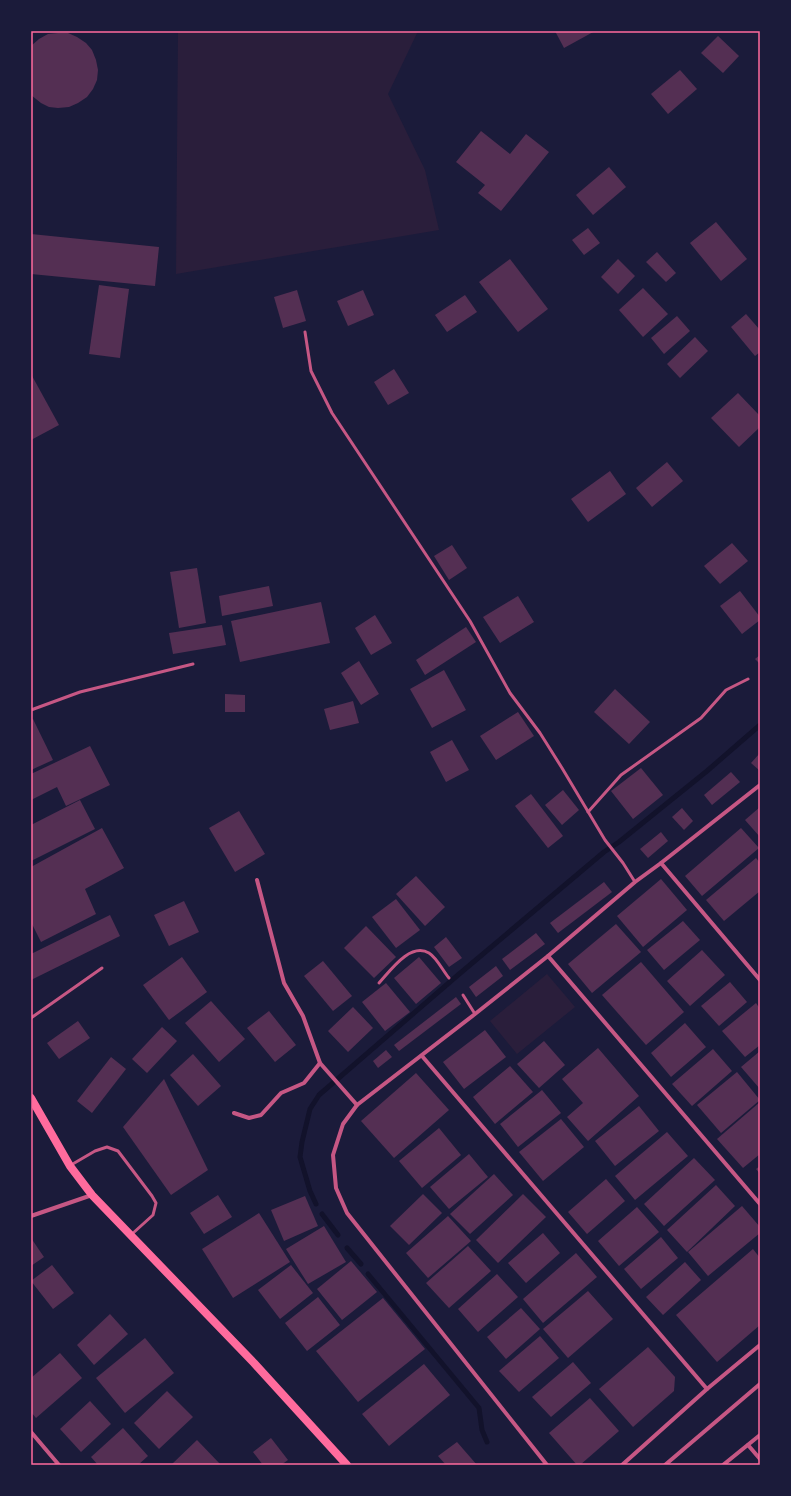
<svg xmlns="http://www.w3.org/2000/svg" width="791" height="1496" font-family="Signika,sans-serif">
  <rect width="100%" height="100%" fill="#1b1b3a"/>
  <g fill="#2a1e3b">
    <polygon points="178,31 418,31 388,94 425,170 439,230 176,274"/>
    <polygon points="547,974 575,1007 517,1054 490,1021"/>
  </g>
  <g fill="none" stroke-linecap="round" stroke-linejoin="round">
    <g stroke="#12122b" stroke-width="5">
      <polyline points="316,1204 310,1191 300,1157 302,1142 310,1109 319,1095 458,975 604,852 619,842 707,771 760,725"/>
      <polyline points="322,1214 338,1235"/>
      <polyline points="347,1248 361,1264"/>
      <polyline points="368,1274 479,1408 482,1430 487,1442"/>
    </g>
  </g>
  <g fill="#542f53">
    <polygon points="555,31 595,31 564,48"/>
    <polygon points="58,33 68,33 77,37 86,43 92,50 96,60 98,70 97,80 93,89 87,97 78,103 69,107 58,108 49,107 41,103 31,95 31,46 39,39 48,34"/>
    <polygon points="718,36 739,56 723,73 701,53"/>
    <polygon points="680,70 697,89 668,114 651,94"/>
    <polygon points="481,131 510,154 526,134 549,152 501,211 478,193 485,185 456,162"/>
    <polygon points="609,167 626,187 593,215 576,195"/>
    <polygon points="716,222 747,259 721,281 690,243"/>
    <polygon points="588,228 600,243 584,255 572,240"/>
    <polygon points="31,234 159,247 155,286 31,274"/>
    <polygon points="657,252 676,273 666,282 646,262"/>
    <polygon points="510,259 548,309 518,332 479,282"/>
    <polygon points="618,259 635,276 618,294 601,277"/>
    <polygon points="99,285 129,289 120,358 89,354"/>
    <polygon points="643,288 668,314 643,337 619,310"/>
    <polygon points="297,290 306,321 283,328 274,297"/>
    <polygon points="363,290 374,315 348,326 337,301"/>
    <polygon points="465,295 477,312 447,332 435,315"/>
    <polygon points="746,314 760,330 760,352 755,356 731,327"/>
    <polygon points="677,316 690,331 664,354 651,338"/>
    <polygon points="695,337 708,351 680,378 667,364"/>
    <polygon points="394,369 409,393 388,405 374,382"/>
    <polygon points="31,374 59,425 31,440"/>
    <polygon points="738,393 760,416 760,427 739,447 711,418"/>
    <polygon points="667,462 683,481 652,507 636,488"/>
    <polygon points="610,471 626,494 588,522 571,499"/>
    <polygon points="732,543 748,561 720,584 704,566"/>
    <polygon points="452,545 467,568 449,580 434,556"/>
    <polygon points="197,568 206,623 179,628 170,572"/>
    <polygon points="269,586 273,606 222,616 219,596"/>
    <polygon points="740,591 760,617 760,620 742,634 720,606"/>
    <polygon points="518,596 534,622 500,643 483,617"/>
    <polygon points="321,602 330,643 240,662 231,621"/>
    <polygon points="375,615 392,643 371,655 355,628"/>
    <polygon points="222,625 226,645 173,654 169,633"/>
    <polygon points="466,627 476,642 425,675 416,660"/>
    <polygon points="760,655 760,664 755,659"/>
    <polygon points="359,661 379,694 361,705 341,673"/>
    <polygon points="444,670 466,710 432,728 410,689"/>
    <polygon points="615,689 650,722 629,744 594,712"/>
    <polygon points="225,694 245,695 245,712 225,712"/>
    <polygon points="353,701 359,723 330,730 324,709"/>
    <polygon points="518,712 534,736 496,760 480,736"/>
    <polygon points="33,719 53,760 31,770 31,720"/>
    <polygon points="452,740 469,770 446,782 430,752"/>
    <polygon points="90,746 110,785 66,806 57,787 31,800 31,774"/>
    <polygon points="760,753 760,771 751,763"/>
    <polygon points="641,768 663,795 633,819 611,791"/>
    <polygon points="731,772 740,782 712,805 704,795"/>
    <polygon points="563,790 579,810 562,825 545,805"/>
    <polygon points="531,794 563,836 548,848 515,806"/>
    <polygon points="80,800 95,829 31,861 31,825"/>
    <polygon points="760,807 760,837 745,820"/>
    <polygon points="682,808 693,821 684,830 672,817"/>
    <polygon points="239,811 265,854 235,872 209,828"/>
    <polygon points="102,828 124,868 85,889 96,914 41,942 31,922 31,867"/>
    <polygon points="741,828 759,848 702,896 685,876"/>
    <polygon points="661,832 668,841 648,858 640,849"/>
    <polygon points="756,858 760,863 760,891 724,921 706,900"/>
    <polygon points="416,876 445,907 425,926 396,894"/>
    <polygon points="661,879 687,910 643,947 617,916"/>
    <polygon points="604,882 612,892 558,933 550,923"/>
    <polygon points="396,899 420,930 396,948 372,917"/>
    <polygon points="184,901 199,932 169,946 154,915"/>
    <polygon points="110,915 120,936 31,980 31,954"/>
    <polygon points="683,921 700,940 664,970 647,950"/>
    <polygon points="616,924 641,952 592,993 568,964"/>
    <polygon points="366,926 396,957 374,978 344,948"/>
    <polygon points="536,933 545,944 510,970 502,959"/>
    <polygon points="446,937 462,958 449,967 434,947"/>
    <polygon points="702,950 725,975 690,1006 667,981"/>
    <polygon points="182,957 207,992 169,1020 143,985"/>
    <polygon points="419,957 441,983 416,1004 394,978"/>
    <polygon points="323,961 352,996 333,1011 304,976"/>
    <polygon points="641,962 684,1012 646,1045 602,995"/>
    <polygon points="496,966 503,976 476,997 469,987"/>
    <polygon points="730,982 747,1002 719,1026 701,1006"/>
    <polygon points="386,983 410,1012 385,1031 362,1002"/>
    <polygon points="456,997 461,1004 399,1051 394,1045"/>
    <polygon points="211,1001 245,1039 219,1062 185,1023"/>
    <polygon points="756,1003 760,1009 760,1045 745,1057 722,1031"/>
    <polygon points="353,1007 373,1028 348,1052 328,1031"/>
    <polygon points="269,1011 296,1045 275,1062 247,1028"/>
    <polygon points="78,1021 90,1038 59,1059 47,1043"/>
    <polygon points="685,1023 706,1047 671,1077 651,1053"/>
    <polygon points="162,1027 177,1041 147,1073 132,1059"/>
    <polygon points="485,1030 506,1057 464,1089 443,1062"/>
    <polygon points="544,1041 565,1065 539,1088 517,1064"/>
    <polygon points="598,1048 639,1096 588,1141 567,1117 583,1103 562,1079"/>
    <polygon points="713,1049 732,1071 692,1106 672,1084"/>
    <polygon points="386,1050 392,1057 378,1068 373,1061"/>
    <polygon points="760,1051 760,1089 741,1067"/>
    <polygon points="193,1054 221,1086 198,1106 170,1075"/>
    <polygon points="111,1057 126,1069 92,1113 77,1101"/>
    <polygon points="510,1066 533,1092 495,1124 473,1097"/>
    <polygon points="737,1072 760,1100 721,1133 697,1105"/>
    <polygon points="416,1073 449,1110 394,1158 361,1121"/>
    <polygon points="164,1079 208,1170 171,1195 123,1127"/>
    <polygon points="542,1090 561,1113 518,1147 500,1124"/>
    <polygon points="760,1102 760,1154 743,1168 717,1139"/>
    <polygon points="639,1106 659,1131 615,1166 595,1141"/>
    <polygon points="561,1119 584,1147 543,1181 519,1152"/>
    <polygon points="439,1128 461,1155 422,1188 399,1161"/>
    <polygon points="667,1132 688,1156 635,1200 615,1176"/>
    <polygon points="469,1154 488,1177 449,1209 430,1187"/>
    <polygon points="694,1158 715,1180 664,1226 644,1204"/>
    <polygon points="760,1166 760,1174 756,1169"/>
    <polygon points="494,1174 513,1195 470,1234 450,1214"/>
    <polygon points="606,1179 625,1201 587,1234 568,1212"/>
    <polygon points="716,1185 735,1206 687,1252 667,1230"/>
    <polygon points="423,1194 442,1213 409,1245 390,1226"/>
    <polygon points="523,1194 546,1217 498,1263 476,1240"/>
    <polygon points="218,1195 232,1217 204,1234 190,1213"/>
    <polygon points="305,1196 318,1226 284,1241 271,1210"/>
    <polygon points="742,1206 760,1227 760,1233 708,1276 688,1252"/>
    <polygon points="637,1207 659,1232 619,1266 598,1241"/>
    <polygon points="259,1213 290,1262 233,1298 202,1249"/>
    <polygon points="448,1216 471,1241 428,1278 406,1253"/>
    <polygon points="324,1226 346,1262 308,1284 286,1249"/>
    <polygon points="543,1233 560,1253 526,1283 508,1263"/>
    <polygon points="661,1237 678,1258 641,1289 624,1269"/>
    <polygon points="31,1238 44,1257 31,1266"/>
    <polygon points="468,1246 491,1271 449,1308 426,1283"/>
    <polygon points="753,1249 760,1258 760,1325 717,1362 676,1315"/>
    <polygon points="576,1253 597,1277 543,1323 523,1299"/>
    <polygon points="351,1261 377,1292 342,1320 317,1289"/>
    <polygon points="685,1262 701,1280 663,1315 646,1297"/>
    <polygon points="52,1265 74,1293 53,1309 31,1281"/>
    <polygon points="291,1265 313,1293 280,1319 258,1290"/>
    <polygon points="497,1274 518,1297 478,1332 458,1309"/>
    <polygon points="588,1291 613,1319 568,1358 543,1329"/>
    <polygon points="318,1297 340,1325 307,1351 285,1323"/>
    <polygon points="383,1298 425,1349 358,1402 316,1351"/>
    <polygon points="521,1308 540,1329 506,1359 487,1337"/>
    <polygon points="110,1314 128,1334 94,1365 77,1345"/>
    <polygon points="540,1336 559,1358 519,1392 499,1371"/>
    <polygon points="145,1338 174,1373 125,1413 96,1378"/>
    <polygon points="648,1347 675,1377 674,1391 633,1427 599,1389"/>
    <polygon points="60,1353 82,1378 36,1418 31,1412 31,1378"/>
    <polygon points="573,1362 591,1383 551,1417 532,1397"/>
    <polygon points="424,1364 450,1395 389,1446 362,1414"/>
    <polygon points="167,1391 193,1417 159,1449 134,1423"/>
    <polygon points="590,1398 619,1431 580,1465 577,1465 549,1433"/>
    <polygon points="90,1401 111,1424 81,1452 60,1429"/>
    <polygon points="123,1428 148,1456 138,1465 98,1465 91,1457"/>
    <polygon points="271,1438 288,1460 281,1465 263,1465 253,1452"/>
    <polygon points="197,1440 221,1465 171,1465"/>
    <polygon points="457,1442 477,1465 446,1465 438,1456"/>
  </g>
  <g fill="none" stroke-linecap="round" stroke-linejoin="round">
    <g stroke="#c65784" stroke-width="3">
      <polyline points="305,332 311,371 332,413 470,621 510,693 540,733 562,768 605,840 623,863 635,882"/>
      <polyline points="31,710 80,692 193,664"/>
      <polyline points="588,812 621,775 701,718 726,690 748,679"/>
      <path d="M379,983C390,971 410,942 429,953C437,958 443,971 449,978"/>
      <polyline points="463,995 475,1014"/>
      <polyline points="31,1018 102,968"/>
      <polyline points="71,1165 95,1151 107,1147 118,1151 152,1196 156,1203 153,1215 132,1234"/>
    </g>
    <g stroke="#c65784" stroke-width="4">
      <polyline points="661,863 760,980"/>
      <polyline points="257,880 284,983 303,1016 320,1063 357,1105"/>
      <polyline points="548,956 760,1204"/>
      <polyline points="422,1056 707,1389"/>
      <polyline points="234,1113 249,1118 261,1115 281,1093 304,1083 320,1063"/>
      <polyline points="31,1216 92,1195"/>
      <polyline points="31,1432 59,1465"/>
      <polyline points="748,1445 760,1459"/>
      <polyline points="547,1465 347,1213 336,1188 333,1155 343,1124 357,1105 475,1014 548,956 635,882 661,863 760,785"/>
      <polyline points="622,1465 707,1389 760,1345"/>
      <polyline points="665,1465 760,1384"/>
      <polyline points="723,1465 760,1435"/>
    </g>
    <polyline stroke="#ff6b9d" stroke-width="8" points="31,1098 70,1166 92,1195 254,1363 347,1465"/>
  </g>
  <rect width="791" height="1496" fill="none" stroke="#1b1b3a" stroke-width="64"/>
  <rect x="32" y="32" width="727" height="1432" fill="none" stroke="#ff6b9d" stroke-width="1.5"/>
</svg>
